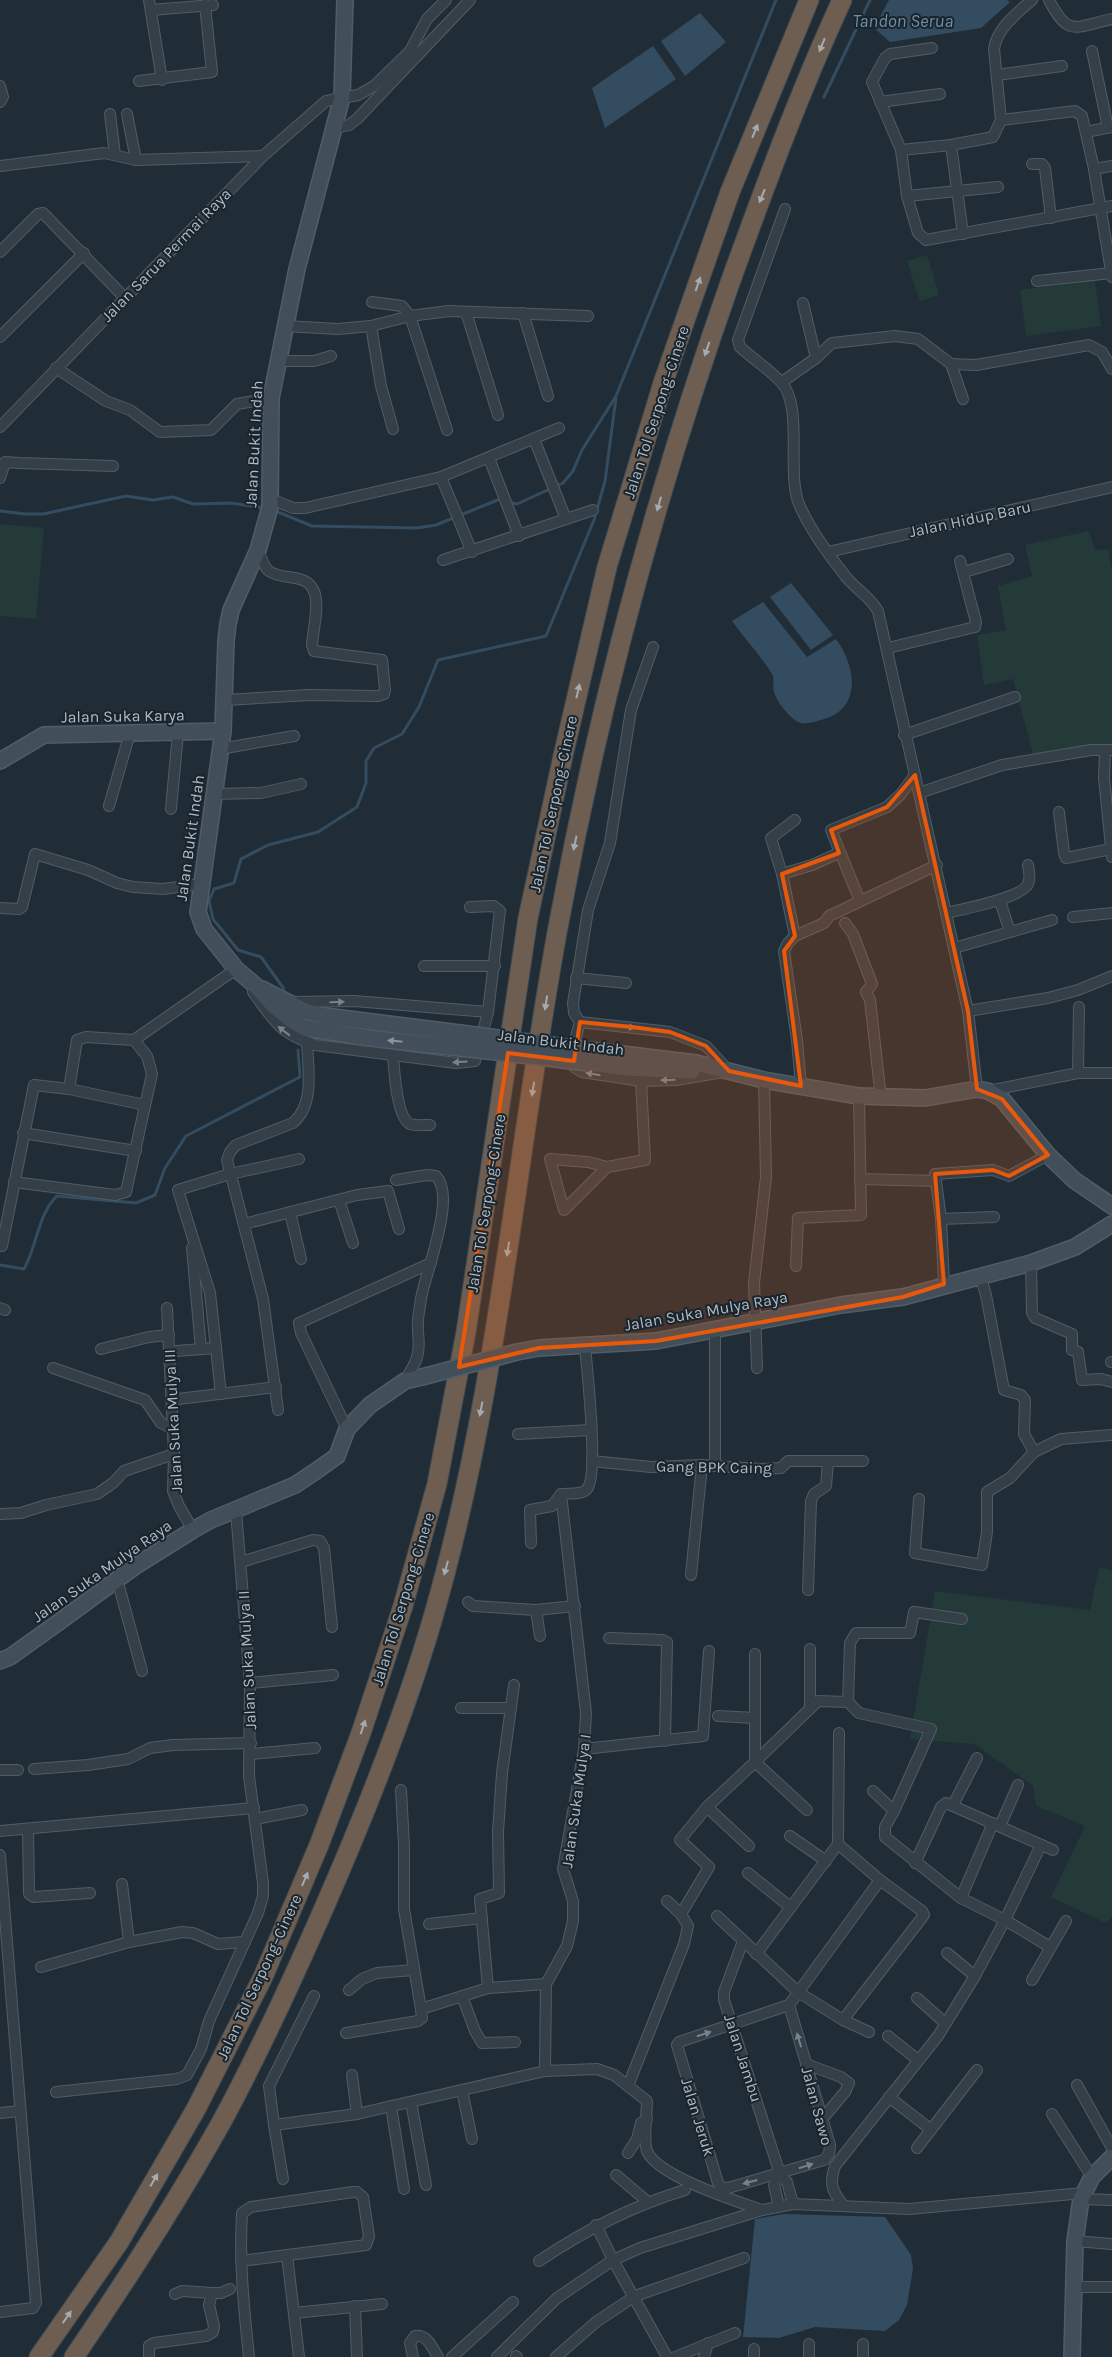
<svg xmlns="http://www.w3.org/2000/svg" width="1112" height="2357" font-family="Karla,sans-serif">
  <rect width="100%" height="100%" fill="#202d37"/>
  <g fill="#233a39">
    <polygon points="927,255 939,295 920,301 907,261"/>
    <polygon points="1095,280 1101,326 1026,336 1020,290"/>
    <polygon points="0,524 44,528 36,619 0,616"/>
    <polygon points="1089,531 1095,550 1108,549 1112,571 1112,747 1034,758 1013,679 984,685 977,635 1006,630 998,586 1032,576 1025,545"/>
    <polygon points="1099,1567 1112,1570 1112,1916 1106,1923 1051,1897 1085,1826 1036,1806 1033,1786 975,1744 910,1739 935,1591 1090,1610"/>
  </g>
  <g fill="#344c5f">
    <polygon points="889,0 1007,0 1010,2 981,28 890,42 874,28"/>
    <polygon points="700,13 726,42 685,76 661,41"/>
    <polygon points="653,46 676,79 605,128 592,88"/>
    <polygon points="791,583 833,635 811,650 770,597"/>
    <path d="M763,602L807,657L836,639C856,666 863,710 821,720C814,722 805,725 798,722C789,717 777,702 774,692C772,686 775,679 772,674C760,655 745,639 732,621Z"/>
    <polygon points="784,2214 885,2217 911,2255 913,2269 907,2305 899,2320 885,2331 815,2327 779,2338 743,2337 755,2219"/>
  </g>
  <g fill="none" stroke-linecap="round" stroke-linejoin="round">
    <g stroke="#344c5f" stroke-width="3">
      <polyline points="824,97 870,0"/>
      <polyline points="509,502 517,504 563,483 573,471 582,450 616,396 776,0"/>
      <polyline points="273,510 312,526 417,528 436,525 500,499 503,500"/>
      <polyline points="0,511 25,514 43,514 126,496 153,500 173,497 193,504 231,503 265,508"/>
      <polyline points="284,989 261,957 238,950 213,919 209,901 214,889 234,883 241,859 268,845 318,832 357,807 366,783 366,761 374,748 402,734 419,707 438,660 546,636 594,520 605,481 616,398"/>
      <path d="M0,1265L24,1269C37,1246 38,1214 57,1196L136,1203L155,1195L165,1168L186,1136L300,1077L298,1050"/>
    </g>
    <g stroke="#515d65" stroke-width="12">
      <g id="street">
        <polyline points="149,0 162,80"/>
        <path d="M1049,0C1069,38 1074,27 1112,19"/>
        <polyline points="151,10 213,5"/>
        <polyline points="932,48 890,54 885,58 872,82 901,150 907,196 918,233 926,240 1112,206"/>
        <polyline points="1092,51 1108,128"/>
        <polyline points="997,75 1062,66"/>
        <polyline points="139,81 212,72 205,5"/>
        <polyline points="0,86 3,97 0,102"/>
        <polyline points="880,102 940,94"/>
        <polyline points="110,114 115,155"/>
        <polyline points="127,114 136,160"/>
        <polyline points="1001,120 1075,111 1082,116 1094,169 1112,277"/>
        <polyline points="335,128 349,125 357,119 470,0"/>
        <polyline points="1086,132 1112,127"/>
        <polyline points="951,145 963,234"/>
        <path d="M901,150L951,145L993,137L1001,120L994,49C997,28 1017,13 1032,0"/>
        <polyline points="1032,164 1042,164 1045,168 1051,218"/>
        <polyline points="0,166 104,153 136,160 263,156"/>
        <polyline points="1094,169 1112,166"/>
        <polyline points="907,196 998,187"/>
        <path d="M785,209L738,340L740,347C753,359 769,369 781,382C804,406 786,473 799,504C809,528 831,558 847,578C857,590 870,597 878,611L968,1011L1048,998L1078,990L1112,976"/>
        <polyline points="0,252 38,214 43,213 125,298"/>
        <polyline points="1037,281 1111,273"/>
        <polyline points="372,302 402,306 410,316 447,430"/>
        <polyline points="466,312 498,415"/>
        <polyline points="523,313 548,396"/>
        <polyline points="285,326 338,329 371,326 410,316 449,311 588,316"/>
        <polyline points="371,326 381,386 393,429"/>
        <polyline points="0,337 84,253"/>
        <polyline points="816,358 832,343 895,336 918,339 951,364 976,365 1089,345 1102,352 1112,369"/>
        <polyline points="278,361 314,361 331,356"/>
        <polyline points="951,364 963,399"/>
        <polyline points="56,368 106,401 130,410 160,432 211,430 237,404 271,398"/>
        <polyline points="782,382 816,358 803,303"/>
        <polyline points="0,427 263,156 326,101 358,95 374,86 410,51 427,19 446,0"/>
        <polyline points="534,439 566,519"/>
        <polyline points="489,458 519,536"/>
        <polyline points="441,477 472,552"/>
        <polyline points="0,478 5,462 19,463 113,466"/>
        <polyline points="271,499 293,508 305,508 441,477 559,428"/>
        <polyline points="828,552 1112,487"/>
        <polyline points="443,560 593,510"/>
        <polyline points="964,572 1008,559"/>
        <polyline points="653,647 631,710 610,843 588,910 573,1003 574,1013 580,1022 573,1047 574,1067 582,1072 641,1081 676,1080 723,1072"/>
        <polyline points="888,648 975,627 976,622 960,561"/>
        <path d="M225,700L309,695L378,696L384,694L385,690L382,660L314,651L312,645C313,630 319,608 315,594C308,571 284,582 269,571C263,566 261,557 258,550"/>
        <polyline points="904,735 1015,697"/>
        <polyline points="220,749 294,736"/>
        <polyline points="1105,750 1104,778 1112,857"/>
        <polyline points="919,793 1002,765 1091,750 1112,750"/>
        <polyline points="215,794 261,793 301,784"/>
        <polyline points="109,806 130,733"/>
        <polyline points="171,809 178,733"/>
        <polyline points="1059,812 1064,853 1066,858 1111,849"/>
        <polyline points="795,820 771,838 782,874 812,865 839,853"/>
        <polyline points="782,874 795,936"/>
        <polyline points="860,901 831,830 887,807 901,794 915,775"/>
        <polyline points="1001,904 1010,932"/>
        <polyline points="0,908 19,909 22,907 35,854 88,870 117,883 133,887 163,889 201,884"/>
        <path d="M947,913C963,909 1022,898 1028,884C1031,878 1029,871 1028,865"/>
        <polyline points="1073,917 1112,913"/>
        <polyline points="845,923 853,934 872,984 866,992 870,1000 881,1098"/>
        <polyline points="954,948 1052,920"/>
        <polyline points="424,966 495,966"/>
        <polyline points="576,978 626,983"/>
        <path d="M253,992C275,1022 278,1032 315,1045L456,1063L475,1061L488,1012L500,911L494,906L470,907"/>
        <polyline points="292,1002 354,1001 488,1012"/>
        <polyline points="968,1011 977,1089"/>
        <polyline points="580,1022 670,1032 706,1046 728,1070"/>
        <path d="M393,1056C394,1069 397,1118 410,1124C415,1126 424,1125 430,1125"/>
        <polyline points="1078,1073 1079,1007"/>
        <polyline points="801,1086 797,1040 784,951 788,943 795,936 824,923 829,916 937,865"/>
        <polyline points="69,1089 77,1040 86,1037 134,1040 236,969 239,974"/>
        <polyline points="988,1091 1078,1073 1112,1073"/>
        <polyline points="23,1133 136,1151"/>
        <polyline points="607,1167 588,1162 550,1159 564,1210 607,1167 645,1160 641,1081"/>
        <polyline points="860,1179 936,1181"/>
        <path d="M396,1180L427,1175L436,1176C457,1197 425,1273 421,1299C420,1307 418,1315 418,1322C417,1335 421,1345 417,1357C415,1365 409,1373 405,1381"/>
        <polyline points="14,1182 115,1195 126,1192 152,1074 147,1056 134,1040"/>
        <polyline points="339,1200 353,1243"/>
        <polyline points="290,1212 301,1259"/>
        <polyline points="941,1219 994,1217"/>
        <polyline points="244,1224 357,1195 388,1191 399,1229"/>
        <polyline points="2,1246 34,1085 69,1089 145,1105"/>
        <polyline points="192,1248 201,1349"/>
        <polyline points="1031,1263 1032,1313 1035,1318 1072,1334 1072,1350 1078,1352 1082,1380 1101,1379 1112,1382"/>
        <polyline points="796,1266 798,1218 861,1215 859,1096"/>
        <polyline points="980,1275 986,1295 1004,1390 1021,1395 1025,1400 1024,1434 1034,1452"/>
        <polyline points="944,1284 941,1219 935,1174 993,1170 1009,1176 1048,1155"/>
        <polyline points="0,1308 5,1310"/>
        <polyline points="167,1308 174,1454 173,1491 179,1506 193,1530"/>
        <polyline points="101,1349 149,1337 169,1335"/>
        <polyline points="176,1351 216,1348"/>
        <polyline points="1111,1362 1112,1362"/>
        <polyline points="53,1368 145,1400 161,1423 173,1429"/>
        <polyline points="757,1368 754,1283 766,1177 764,1080"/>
        <polyline points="221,1394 210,1293 178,1190 230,1174 299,1159"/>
        <polyline points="178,1399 276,1387"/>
        <path d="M278,1410L263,1299L227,1160L230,1152L236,1145L293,1123C315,1104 308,1069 307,1042"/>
        <polyline points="347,1429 301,1333 299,1323 431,1263"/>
        <polyline points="518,1434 591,1430"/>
        <polyline points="715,1459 715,1329"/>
        <polyline points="592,1461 651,1467 702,1465 760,1469 781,1468 788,1461 863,1461"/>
        <polyline points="919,1499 915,1553 982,1565 987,1532 987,1492 1010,1478 1034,1452 1061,1439 1112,1435"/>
        <polyline points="0,1514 21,1513 46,1505 97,1494 113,1483 124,1471 174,1454"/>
        <polyline points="531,1543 530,1510 552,1506 561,1494"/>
        <polyline points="241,1562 313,1540 320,1541 324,1548 332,1627"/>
        <polyline points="691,1575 702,1465"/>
        <polyline points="117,1579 142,1671"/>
        <polyline points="808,1590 811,1501 814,1494 826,1486 828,1462"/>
        <polyline points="468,1602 473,1606 536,1610 575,1606"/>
        <polyline points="536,1610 540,1636"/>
        <polyline points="609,1638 663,1640 667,1642 665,1741"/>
        <polyline points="250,1683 333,1675"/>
        <polyline points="514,1685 502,1773 498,1832 499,1893 480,1899 488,1988 546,1984"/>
        <polyline points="848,1702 850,1643 856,1633 910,1633 914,1612 962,1619"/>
        <polyline points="461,1708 511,1708"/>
        <polyline points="810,1709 810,1649"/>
        <polyline points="718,1716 755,1718"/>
        <polyline points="584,1749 703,1736 709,1651"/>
        <polyline points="251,1754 315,1748"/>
        <polyline points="755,1762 818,1701 848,1702 859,1713 931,1729 894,1811 885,1827 885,1837 961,1898 1005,1920 1050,1947"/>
        <polyline points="755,1762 755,1654"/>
        <polyline points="34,1769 88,1765 128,1759 150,1748 173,1745 251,1743"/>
        <polyline points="0,1770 18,1770"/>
        <polyline points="401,1790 404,1846 404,1909 421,2009"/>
        <polyline points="873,1791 894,1811"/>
        <polyline points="953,1805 977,1758"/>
        <polyline points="707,1807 755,1762 807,1810"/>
        <polyline points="255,1819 302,1810"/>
        <polyline points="1000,1826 1018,1785"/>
        <polyline points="28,1829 29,1894 34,1897 90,1893"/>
        <polyline points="0,1831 254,1808"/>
        <polyline points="790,1836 826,1861"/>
        <polyline points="838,1844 880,1880 922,1911 924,1915 843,2020"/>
        <polyline points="0,1855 36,2303 33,2308 0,2312"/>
        <polyline points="915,1863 941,1807 946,1803 1053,1850"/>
        <polyline points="748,1873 790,1907"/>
        <polyline points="122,1884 129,1942"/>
        <polyline points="961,1898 993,1823"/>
        <polyline points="681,1914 709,1867 680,1840 707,1807 749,1846"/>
        <polyline points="717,1916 798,1992 843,2020 869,2032"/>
        <polyline points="429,1924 482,1918"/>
        <polyline points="743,1941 724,1992 724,2000 780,2174 787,2182 793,2204"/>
        <polyline points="947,1953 975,1976"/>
        <polyline points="756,1954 838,1844 839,1733"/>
        <polyline points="41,1967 129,1942 182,1932 193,1933 218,1944 244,1942"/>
        <polyline points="1032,1980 1066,1921"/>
        <polyline points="349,1990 362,1979 377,1973 414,1970"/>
        <path d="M314,1996L269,2086L274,2125L357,2114L545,2071L597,2069L614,2075L647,2101C647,2113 643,2140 647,2151C657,2176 736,2201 762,2210"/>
        <polyline points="462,1996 475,2031 482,2043 515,2042"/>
        <polyline points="917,1998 945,2023"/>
        <polyline points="789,2005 830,2145 829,2154 824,2160 728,2188 721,2187 718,2183 677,2045 679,2042 789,2005 880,1880"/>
        <polyline points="346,2033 418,2021 422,2018 421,2009 488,1988"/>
        <polyline points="888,2036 918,2060"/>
        <polyline points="806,2064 841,2077 849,2083 845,2092 823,2118"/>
        <path d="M545,2071L546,1984L567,1946L573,1921V1901L563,1869L584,1749L586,1713L561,1494C568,1493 583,1495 587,1489C599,1475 587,1369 585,1346"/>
        <polyline points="352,2075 357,2114"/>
        <polyline points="1077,2085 1112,2148"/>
        <polyline points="628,2086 684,1944 688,1926 681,1914 667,1901"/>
        <polyline points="462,2090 472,2139"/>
        <polyline points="56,2092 177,2079 187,2075 201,2049 209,2021 258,1913 263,1896 263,1883 249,1776 250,1683 236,1511"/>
        <polyline points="889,2097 930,2129"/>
        <polyline points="411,2102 426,2185"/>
        <polyline points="391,2106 404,2189"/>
        <polyline points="0,2113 20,2111"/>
        <polyline points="1052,2114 1092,2177"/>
        <polyline points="274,2125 283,2179"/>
        <polyline points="917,2148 977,2070"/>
        <polyline points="628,2153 637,2139 641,2123 647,2119"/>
        <polyline points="616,2175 648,2202"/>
        <polyline points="1081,2199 1112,2200"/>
        <path d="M843,2205C832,2191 829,2184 835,2166L938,2036L975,1976L1005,1920L1041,1845"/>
        <polyline points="779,2206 774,2185 780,2174"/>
        <polyline points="596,2225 613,2260 667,2357"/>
        <polyline points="1075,2241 1112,2244"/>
        <polyline points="287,2255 299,2357"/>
        <path d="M241,2261L366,2245L369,2236L363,2197L357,2192H353L251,2207L242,2213C239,2262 244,2309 249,2357"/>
        <path d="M539,2261C585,2230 632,2206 685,2190"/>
        <polyline points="1074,2287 1112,2287"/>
        <polyline points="175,2294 182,2291 212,2293"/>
        <polyline points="355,2306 357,2357"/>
        <polyline points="294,2313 382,2304"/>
        <polyline points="516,2356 517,2357"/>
        <polyline points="149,2357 149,2346 154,2343 206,2336 213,2332 214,2326 209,2305 212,2293 221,2293 230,2289"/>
        <path d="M413,2357L410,2343L415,2336C428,2334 432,2348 438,2357"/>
        <polyline points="452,2357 513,2302"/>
        <polyline points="497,2357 557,2298 613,2260 640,2248 762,2210 793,2204 909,2209 1083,2193"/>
        <polyline points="556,2357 596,2322 635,2296 744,2258"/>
        <polyline points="675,2357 735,2333"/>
        <polyline points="704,2357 708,2343"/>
        <polyline points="754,2357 754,2349"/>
        <polyline points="809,2357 809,2344"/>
        <polyline points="863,2357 863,2344"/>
      </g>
    </g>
    <g stroke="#515d65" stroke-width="18">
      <g id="secondary">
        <polyline points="345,0 342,97 297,269 271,398 270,507 258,550 231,610 228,624 226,641 223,731 198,912 204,929 236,969 256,986 273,1005 290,1019 305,1028 376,1039 461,1048"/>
        <polyline points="0,761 44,735 223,731"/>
        <polyline points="262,989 305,1011 325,1016 460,1033"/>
        <polyline points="589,1050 696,1063 764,1080 859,1096 925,1098 977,1089 988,1091 1002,1099 1048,1155 1074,1180 1112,1206"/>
        <polyline points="588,1063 627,1068 692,1071"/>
        <polyline points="517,1352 539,1348 656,1341 841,1305 903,1297 1031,1263 1075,1247 1112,1224"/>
        <polyline points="0,1661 10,1657 59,1622 137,1565 193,1530 211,1520 295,1485 316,1471 337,1456 347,1429 370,1405 405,1381 422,1377"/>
        <polyline points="1072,2357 1075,2241 1081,2199 1092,2177 1112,2157"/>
      </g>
    </g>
    <g stroke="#3e4a52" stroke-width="21">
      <g id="highway">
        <polyline points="39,2357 119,2242 196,2109 263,1977 319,1845 361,1733 403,1606 437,1484 466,1332 528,918 563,756 607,567 663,383 730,192 809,0"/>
        <path d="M74,2357C126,2281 176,2203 221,2123C259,2053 292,1981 324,1908C366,1812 405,1715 434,1614C499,1388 516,1153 559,922C599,704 657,489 731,280C765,186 800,91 842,0"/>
      </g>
    </g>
    <use href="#street" stroke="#343f48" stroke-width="10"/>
    <use href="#secondary" stroke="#424f5b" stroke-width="15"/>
    <use href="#highway" stroke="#6e5e51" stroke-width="19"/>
    <g stroke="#515d65" stroke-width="18" stroke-linecap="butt">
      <g id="secondary-bridge">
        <polyline points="460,1033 589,1050"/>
        <polyline points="461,1048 588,1063"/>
        <polyline points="422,1377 517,1352"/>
      </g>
    </g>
    <use href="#secondary-bridge" stroke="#424f5b" stroke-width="15"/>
  </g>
  <defs><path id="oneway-solid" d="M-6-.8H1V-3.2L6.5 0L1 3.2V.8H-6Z" transform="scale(1.25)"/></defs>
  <g fill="#a4acb3">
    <use href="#oneway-solid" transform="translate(822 45) rotate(112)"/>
    <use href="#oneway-solid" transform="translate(755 131) rotate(-68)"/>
    <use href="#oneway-solid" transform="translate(762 196) rotate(112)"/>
    <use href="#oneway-solid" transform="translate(698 284) rotate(-71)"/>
    <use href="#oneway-solid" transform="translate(707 349) rotate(109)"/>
    <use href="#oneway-solid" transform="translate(659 504) rotate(106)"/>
    <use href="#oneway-solid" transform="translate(578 691) rotate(-77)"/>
    <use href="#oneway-solid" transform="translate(575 843) rotate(102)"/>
    <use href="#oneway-solid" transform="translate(546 1003) rotate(99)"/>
    <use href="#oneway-solid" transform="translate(533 1089) rotate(99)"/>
    <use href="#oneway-solid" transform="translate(508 1249) rotate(99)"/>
    <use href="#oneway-solid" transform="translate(481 1409) rotate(101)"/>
    <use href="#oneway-solid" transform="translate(446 1568) rotate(105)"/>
    <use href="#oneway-solid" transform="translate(363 1727) rotate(-72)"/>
    <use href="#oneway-solid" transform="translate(305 1879) rotate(-67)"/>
    <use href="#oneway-solid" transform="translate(154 2180) rotate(-60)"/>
    <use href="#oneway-solid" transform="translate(67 2317) rotate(-55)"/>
  </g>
  <g fill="#77838c">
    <use href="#oneway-solid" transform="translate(337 1002) rotate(-1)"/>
    <use href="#oneway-solid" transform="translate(628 1027) rotate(7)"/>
    <use href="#oneway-solid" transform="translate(284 1031) rotate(-142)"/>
    <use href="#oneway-solid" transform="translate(460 1062) rotate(177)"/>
    <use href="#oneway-solid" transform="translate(593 1074) rotate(-171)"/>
    <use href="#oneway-solid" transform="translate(668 1080) rotate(178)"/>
    <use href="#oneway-solid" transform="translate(704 2034) rotate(-17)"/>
    <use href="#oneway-solid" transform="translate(799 2040) rotate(-107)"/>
    <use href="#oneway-solid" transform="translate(806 2166) rotate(-18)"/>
    <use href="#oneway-solid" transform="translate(750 2182) rotate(165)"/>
  </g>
  <use fill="#88959f" href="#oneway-solid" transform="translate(395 1041) rotate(-174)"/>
  <path fill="#e8590c" fill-opacity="0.2" stroke="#e8590c" stroke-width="4" stroke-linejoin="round" d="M915,775L968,1011L977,1089L1002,1099L1048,1155L1009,1176L993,1170L935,1174L944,1284L903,1297L656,1341L539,1348L459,1367L508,1053L574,1061L580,1022L632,1027L670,1032L706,1046L729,1071L801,1086L784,951L795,936L782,874L839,853L831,830L887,807Z"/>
  <g text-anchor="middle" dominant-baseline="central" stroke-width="4" stroke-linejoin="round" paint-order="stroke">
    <g font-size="16" fill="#aebac4" stroke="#19242c">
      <text transform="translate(166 255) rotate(-46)">Jalan Sarua Permai Raya</text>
      <text transform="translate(656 412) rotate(-72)">Jalan Tol Serpong–Cinere</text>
      <text transform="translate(254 444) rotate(-87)">Jalan Bukit Indah</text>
      <text transform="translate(970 519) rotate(-12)">Jalan Hidup Baru</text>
      <text transform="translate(123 716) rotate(-1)">Jalan Suka Karya</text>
      <text transform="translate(553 804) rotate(-78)">Jalan Tol Serpong–Cinere</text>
      <text transform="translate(190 838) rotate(-82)">Jalan Bukit Indah</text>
      <text transform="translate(561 1042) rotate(7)">Jalan Bukit Indah</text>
      <text transform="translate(486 1203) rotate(-81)">Jalan Tol Serpong–Cinere</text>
      <text transform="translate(706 1311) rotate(-10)">Jalan Suka Mulya Raya</text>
      <text transform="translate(173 1421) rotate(-93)">Jalan Suka Mulya III</text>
      <text transform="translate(714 1467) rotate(1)">Gang BPK Caing</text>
      <text transform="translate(102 1571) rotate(-35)">Jalan Suka Mulya Raya</text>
      <text transform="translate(403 1599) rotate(-73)">Jalan Tol Serpong–Cinere</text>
      <text transform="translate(247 1660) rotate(-93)">Jalan Suka Mulya II</text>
      <text transform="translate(576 1801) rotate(-82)">Jalan Suka Mulya I</text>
      <text transform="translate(259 1977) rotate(-65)">Jalan Tol Serpong–Cinere</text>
      <text transform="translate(743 2058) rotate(72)">Jalan Jambu</text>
      <text transform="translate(817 2106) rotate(75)">Jalan Sawo</text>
      <text transform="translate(698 2117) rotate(73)">Jalan Jeruk</text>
    </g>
    <g font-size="18" font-style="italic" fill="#6f90a9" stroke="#19242c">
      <text x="903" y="21">Tandon Serua</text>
    </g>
  </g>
</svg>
